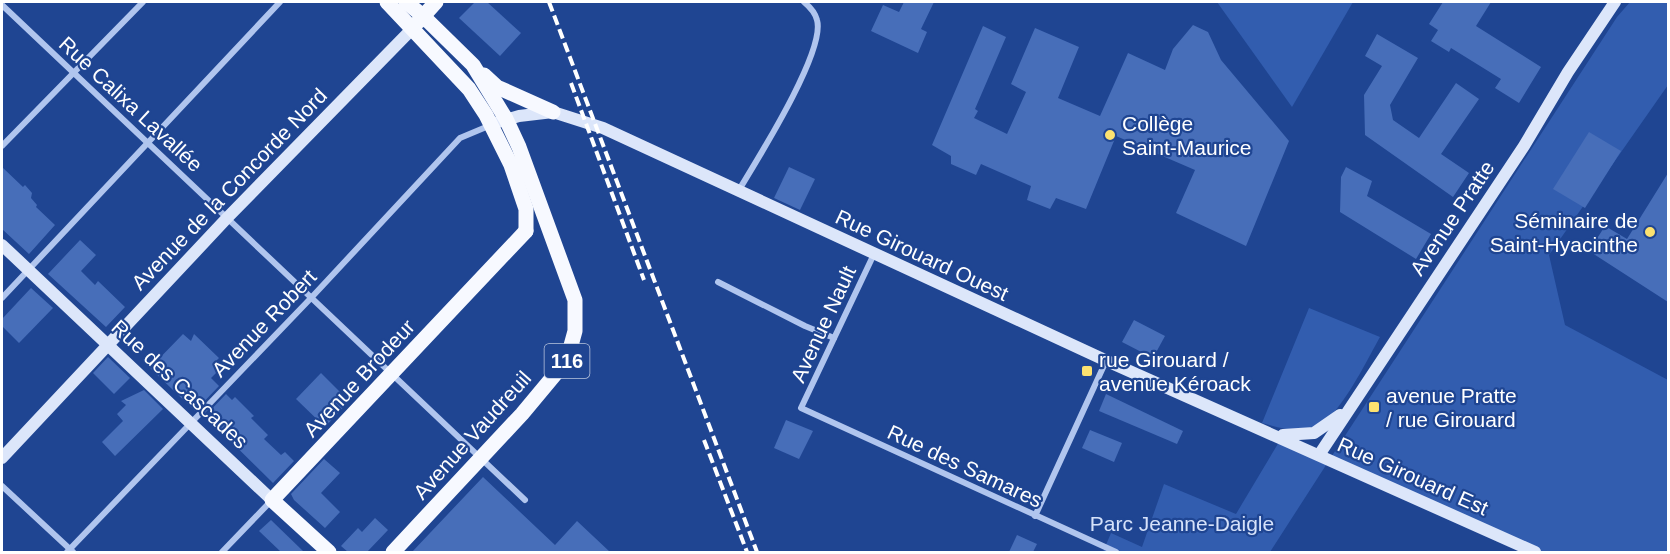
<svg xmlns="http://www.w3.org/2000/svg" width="1670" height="554" font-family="Arial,sans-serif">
  <rect width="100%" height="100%" fill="#1f4592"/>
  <g fill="#325daf">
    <polygon points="1217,2 1353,2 1292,107"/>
    <polygon points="1630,2 1668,2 1668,85 1549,255 1565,325 1668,380 1668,552 1534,552 1328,462 1270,552 1103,552 1111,533 1142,547 1164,484 1236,514 1279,442 1328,462 1617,17"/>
    <path d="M1309,308L1380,337C1367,360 1337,423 1312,429C1297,433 1277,427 1262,423Z"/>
  </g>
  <g fill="#476eb9">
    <polygon points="475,2 487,2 521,33 500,56 459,18"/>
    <polygon points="904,2 934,2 921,29 927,32 918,53 871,31 883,5 899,12"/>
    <polygon points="1443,2 1491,2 1476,26 1541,67 1519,103 1495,88 1501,79 1451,48 1449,52 1431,41 1438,30 1429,24"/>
    <polygon points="1193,25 1208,32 1221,60 1289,141 1246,246 1176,213 1195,170 1116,136 1086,209 1056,198 1050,209 1027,200 1031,186 981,164 976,175 951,164 951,156 932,145 983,26 1006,37 975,109 978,111 974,118 1007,134 1026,92 1011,84 1035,28 1079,47 1058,98 1100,116 1128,53 1165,70 1173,49"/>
    <polygon points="1377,34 1418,58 1390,105 1393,120 1419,138 1456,83 1479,99 1441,154 1469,173 1453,197 1365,135 1364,95 1382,66 1365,56"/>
    <polygon points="1589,132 1621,151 1585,208 1553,189"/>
    <polygon points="2,167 23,187 25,185 32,193 31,198 37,205 36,207 55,225 29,254 2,229"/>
    <polygon points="789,167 815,179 800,210 774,198"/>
    <polygon points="1346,167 1372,181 1367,196 1431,234 1416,259 1340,212 1341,177"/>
    <polygon points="1668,173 1668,302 1589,251 1605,226 1627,239"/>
    <polygon points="80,240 96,255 81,271 95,285 98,281 125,307 106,327 48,274"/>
    <polygon points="31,288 53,308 19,343 2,326 2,319"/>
    <polygon points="1134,320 1165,336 1153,358 1122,342"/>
    <polygon points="183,334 191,341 194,334 219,358 215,362 221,368 211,378 219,386 195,411 150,368"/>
    <polygon points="108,357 130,378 114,394 93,373"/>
    <polygon points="321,373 349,401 325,427 296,399"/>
    <polygon points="144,390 163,409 115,456 102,442 123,421 117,414 126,405 121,401"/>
    <polygon points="226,394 232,400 235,397 254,416 251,418 268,435 264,439 281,455 285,452 294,461 273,483 205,416"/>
    <polygon points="1106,394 1183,431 1177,444 1099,411"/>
    <polygon points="786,420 813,431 799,459 774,448"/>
    <polygon points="1090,430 1122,443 1114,462 1082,448"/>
    <polygon points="324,459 340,473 321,493 340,512 325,528 294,500 291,494"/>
    <polygon points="483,477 555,545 577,521 610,552 412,552"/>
    <polygon points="375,518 388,530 367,552 348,552 341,546 358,528 362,532"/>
    <polygon points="271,520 304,552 281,552 259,531"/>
    <polygon points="1017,535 1037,544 1033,552 1009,552"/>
  </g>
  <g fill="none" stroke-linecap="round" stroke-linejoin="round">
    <g stroke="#b0c5ee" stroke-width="6">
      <polyline points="2,5 525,500"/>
      <polyline points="2,146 143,2"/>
      <path d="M739,190C757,160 826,51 817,20C815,12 810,7 804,2"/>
      <polyline points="874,254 801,408 1116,552"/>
      <polyline points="718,282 805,326 834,338"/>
      <polyline points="2,298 280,2"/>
      <polyline points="2,486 73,552"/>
      <polyline points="1035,516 1106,361"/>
      <polyline points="67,552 311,298 460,138 491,125"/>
      <polyline points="222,552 272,500"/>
    </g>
    <g stroke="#dce6fa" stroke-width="12">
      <polyline points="498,122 519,116 553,112 603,128 1107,361 1535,552"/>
      <polyline points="2,245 272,500"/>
      <polyline points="1283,435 1314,433 1340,415"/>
      <polyline points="1319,455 1524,146 1568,72 1615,2"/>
      <polyline points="2,458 227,218 413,28"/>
    </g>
    <g stroke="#f7f9ff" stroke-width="15">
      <polyline points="387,2 469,89 486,115 511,165 526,209 526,231"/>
      <polyline points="418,22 436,2"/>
      <polyline points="484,75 497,87 553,112"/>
      <polyline points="329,552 272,500 526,231"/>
      <polyline points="393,552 522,414 567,360 575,331 575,300 519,147 506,119 473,65 423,16 406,2"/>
    </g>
    <g stroke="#fff" stroke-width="4" stroke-dasharray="10 4.5" stroke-linecap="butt">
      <polyline points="549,2 757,552"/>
      <polyline points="571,83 644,280"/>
      <polyline points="704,440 747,552"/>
    </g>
  </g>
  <g fill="#fce270" stroke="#1f4592" stroke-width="2">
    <circle cx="1110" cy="135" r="6"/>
    <circle cx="1650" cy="232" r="6"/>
    <rect x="1081" y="365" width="12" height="12" rx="3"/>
    <rect x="1368" y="401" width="12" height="12" rx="3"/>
  </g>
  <g text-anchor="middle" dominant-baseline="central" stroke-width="4.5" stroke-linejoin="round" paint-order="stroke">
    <rect fill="#1f4592" stroke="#bcc7de" stroke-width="1.5" x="544.5" y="344" width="45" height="34" rx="4.5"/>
    <g font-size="20" font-weight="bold" fill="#fff">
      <text x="567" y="361">116</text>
    </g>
    <g font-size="21" fill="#fff" stroke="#1f4592">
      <text transform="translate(131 104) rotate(43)">Rue Calixa Lavallée</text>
      <text transform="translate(229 189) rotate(-46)">Avenue de la Concorde Nord</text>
      <text transform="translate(1452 218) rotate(-56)">Avenue Pratte</text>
      <text transform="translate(922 255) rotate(25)">Rue Girouard Ouest</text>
      <text transform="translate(264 323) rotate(-46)">Avenue Robert</text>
      <text transform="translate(823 324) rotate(-65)">Avenue Nault</text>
      <text transform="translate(359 378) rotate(-47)">Avenue Brodeur</text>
      <text transform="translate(180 384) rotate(43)">Rue des Cascades</text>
      <text transform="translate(472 435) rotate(-48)">Avenue Vaudreuil</text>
      <text transform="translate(965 466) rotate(25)">Rue des Samares</text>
      <text transform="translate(1413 476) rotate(24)">Rue Girouard Est</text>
    </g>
    <g font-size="21" fill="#fff" stroke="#1f4592" text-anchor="start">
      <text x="1122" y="123">Collège<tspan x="1122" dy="24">Saint-Maurice</tspan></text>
      <text x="1638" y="220" text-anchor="end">Séminaire de<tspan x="1638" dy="24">Saint-Hyacinthe</tspan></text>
      <text x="1099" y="359">rue Girouard /<tspan x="1099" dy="24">avenue Kéroack</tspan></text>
      <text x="1386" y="395">avenue Pratte<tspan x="1386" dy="24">/ rue Girouard</tspan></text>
    </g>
    <g font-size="21" fill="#d6e2fa" stroke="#1f4592">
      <text x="1182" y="523">Parc Jeanne-Daigle</text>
    </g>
  </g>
  <rect width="1670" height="554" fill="none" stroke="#ffffff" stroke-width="6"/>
</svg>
